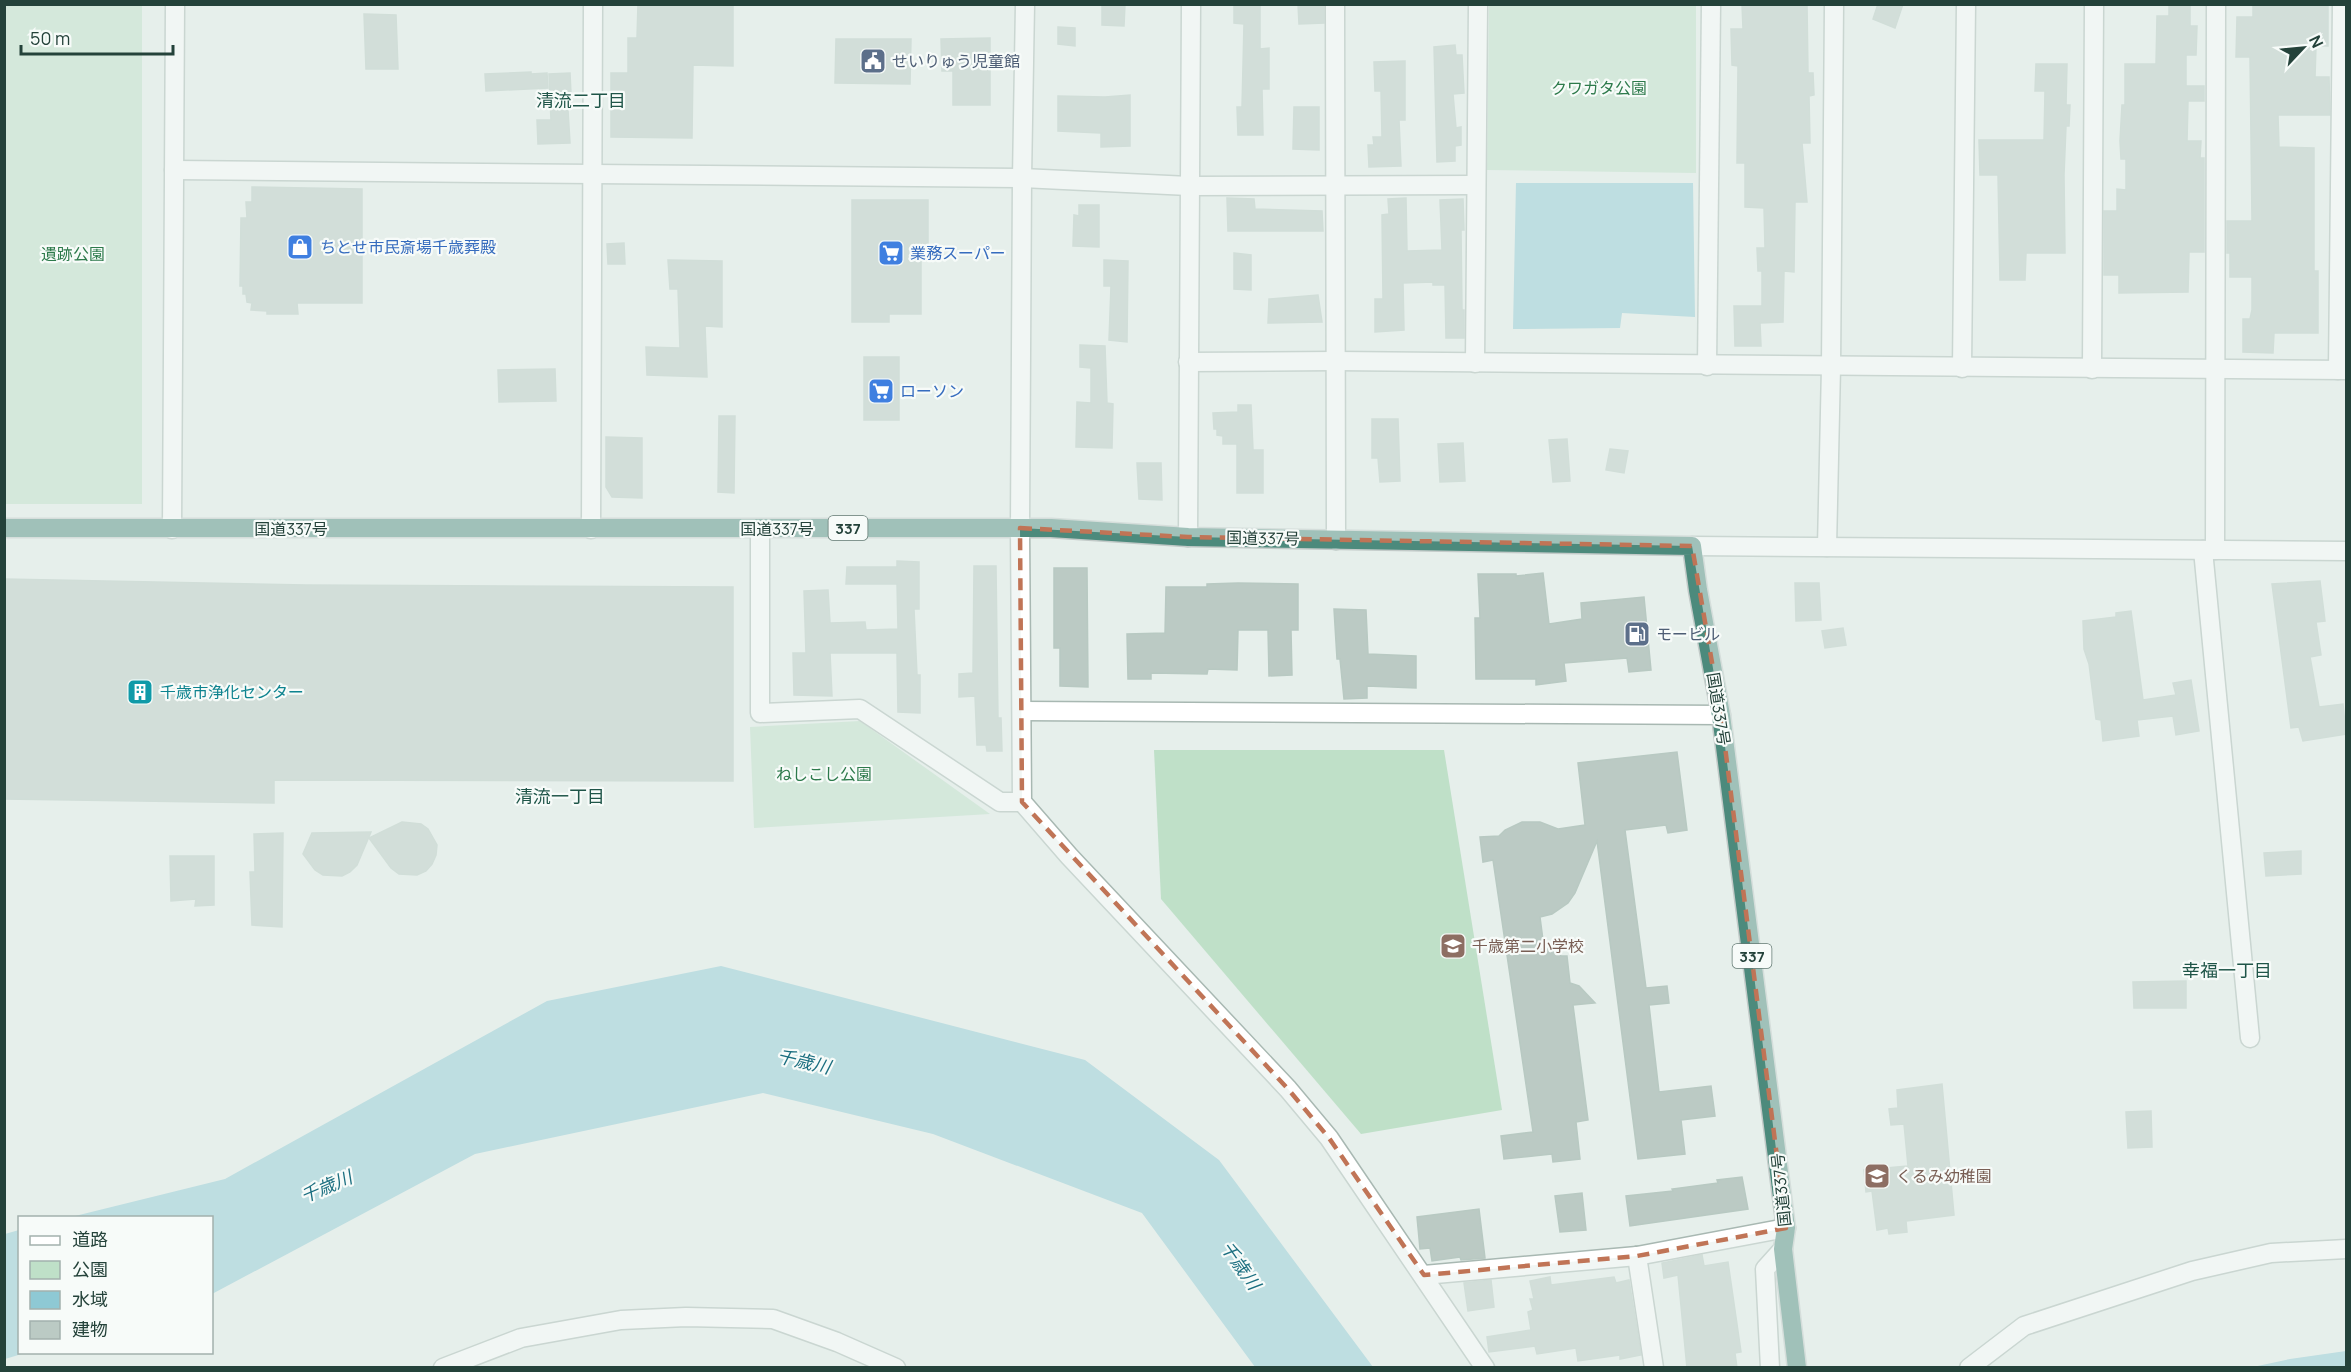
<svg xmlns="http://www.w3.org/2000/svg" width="2351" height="1372" font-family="Manrope,'Noto Sans JP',sans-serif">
  <rect width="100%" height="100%" fill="#e6efeb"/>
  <g fill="#bfe0c8">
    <polygon points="5,4 142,5 142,504 5,504"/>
    <polygon points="1489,5 1696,5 1696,173 1487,170"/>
    <polygon points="860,721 990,814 754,828 750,727"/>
    <polygon points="1154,750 1444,750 1502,1110 1361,1134 1161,899"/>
  </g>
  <g fill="#8ec9d4">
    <polygon points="1516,183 1693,183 1695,317 1622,313 1620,328 1513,329"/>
    <polygon points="721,966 1085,1060 1219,1160 1373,1367 1255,1367 1142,1213 933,1134 763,1093 475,1154 212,1294 212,1218 71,1217 225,1179 547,1001"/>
    <polygon points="19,1230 20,1352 25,1353 5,1359 5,1234"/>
    <polygon points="2346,1351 2346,1367 2253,1367 2290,1359"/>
  </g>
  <g fill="#bbcac4" stroke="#b8c9c2" stroke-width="1.5">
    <polygon points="638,4 733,4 733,66 693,65 692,138 611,137 611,73 628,73 628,38 637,38"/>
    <polygon points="1102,4 1125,4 1124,26 1102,25"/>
    <polygon points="1234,4 1260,4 1260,49 1269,48 1269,89 1262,89 1263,135 1238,135 1237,107 1242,107 1244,24 1234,23"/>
    <polygon points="1298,4 1324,4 1324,23 1299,24"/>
    <polygon points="1742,4 1807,4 1808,73 1813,73 1814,95 1809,96 1810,143 1802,143 1807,202 1795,202 1794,272 1784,271 1783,322 1760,323 1761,346 1735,346 1734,306 1762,306 1762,271 1758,271 1757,248 1765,248 1764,208 1745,207 1745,163 1737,163 1738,66 1732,65 1731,29 1743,29"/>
    <polygon points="1878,4 1903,4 1895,28 1873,19"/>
    <polygon points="2169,4 2190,4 2190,26 2197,26 2196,55 2186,55 2186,86 2204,86 2204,101 2188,101 2187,141 2201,141 2200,158 2204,158 2204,252 2189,252 2188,292 2119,293 2119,275 2104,275 2104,211 2117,211 2117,189 2126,190 2126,159 2121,159 2120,141 2122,105 2125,105 2125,64 2156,64 2157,16 2169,16"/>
    <polygon points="2253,4 2328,4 2328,46 2316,46 2315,77 2329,77 2330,115 2278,115 2279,147 2314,148 2314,271 2318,271 2318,333 2274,333 2273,353 2243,352 2243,319 2250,319 2252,310 2252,277 2230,277 2230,253 2227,253 2227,221 2252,221 2250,57 2236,57 2237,17 2253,17"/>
    <polygon points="364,14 396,15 398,69 366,69"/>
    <polygon points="1058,27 1075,28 1075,46 1058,44"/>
    <polygon points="990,38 990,105 953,105 953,71 942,71 941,39"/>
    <polygon points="836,39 911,39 910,84 835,83"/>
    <polygon points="1455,45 1456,55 1462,55 1464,93 1453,94 1456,128 1461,127 1461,145 1455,146 1455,161 1437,162 1434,47"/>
    <polygon points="1405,61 1405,120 1399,120 1401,166 1369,167 1368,145 1374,145 1373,137 1382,137 1381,91 1375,91 1374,62"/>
    <polygon points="2036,64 2067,64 2066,105 2070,105 2069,126 2066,126 2064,175 2065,253 2026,253 2025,280 2000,280 1998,175 1980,175 1979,140 2044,140 2045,91 2035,91"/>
    <polygon points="531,72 531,74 547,73 548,88 486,91 485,74"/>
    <polygon points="570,73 571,94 567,94 570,143 538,144 537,120 551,120 549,74"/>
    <polygon points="1130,95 1130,146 1101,147 1101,133 1058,131 1058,96 1105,97"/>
    <polygon points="1294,107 1319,107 1319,150 1293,149"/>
    <polygon points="252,187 362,189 362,303 297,303 298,314 267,314 267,311 251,310 252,303 247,302 246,294 243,294 243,286 240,286 241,218 247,218 246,202 252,202"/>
    <polygon points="1227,198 1254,199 1255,209 1322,211 1323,231 1228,231"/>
    <polygon points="1406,198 1407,251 1442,250 1440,200 1463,199 1464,230 1461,230 1462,310 1464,310 1464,338 1446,338 1445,285 1433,285 1433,282 1403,283 1404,330 1375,332 1375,299 1383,299 1382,215 1389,214 1388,199"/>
    <polygon points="852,200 928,200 928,251 921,250 921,314 889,314 889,322 852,322"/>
    <polygon points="1079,205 1099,205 1099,247 1073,246 1074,215 1079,216"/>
    <polygon points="624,243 625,264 608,264 607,244"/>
    <polygon points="1234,253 1251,255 1251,290 1234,289"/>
    <polygon points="668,260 722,261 722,327 705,326 707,377 647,375 646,347 680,348 678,289 670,289"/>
    <polygon points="1104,260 1128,261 1127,342 1109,340 1111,286 1104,286"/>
    <polygon points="1318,295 1322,322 1268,323 1269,299"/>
    <polygon points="1080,345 1105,346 1107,403 1113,404 1112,448 1076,447 1077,402 1091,403 1091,368 1080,367"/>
    <rect x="864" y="357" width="35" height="63"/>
    <polygon points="555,369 556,401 499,402 498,370"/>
    <polygon points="1238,405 1251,405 1253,450 1263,450 1263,493 1237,493 1237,444 1223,444 1223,436 1217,435 1217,429 1214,429 1213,413 1238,412"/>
    <polygon points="719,416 735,416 734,493 718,492"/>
    <polygon points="1372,419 1398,419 1400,481 1380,482 1378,458 1372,458"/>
    <polygon points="606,437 642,438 642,498 612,497 606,487"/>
    <polygon points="1567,439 1570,481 1553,482 1549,440"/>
    <polygon points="1463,443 1465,481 1440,482 1438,444"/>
    <polygon points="1610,449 1628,451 1624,473 1606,470"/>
    <polygon points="1137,463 1161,463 1162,500 1139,499"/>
    <polygon points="897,561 919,562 919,609 914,609 917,675 920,675 920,713 898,712 897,653 830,653 832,696 794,695 793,653 806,653 804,591 828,590 830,623 865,622 866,630 898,629 897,584 846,584 847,567 897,567"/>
    <polygon points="974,566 996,566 998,718 1001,718 1002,751 987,751 986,745 977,745 975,696 959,697 959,674 973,673"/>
    <polygon points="1054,568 1087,568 1088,687 1060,686 1060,648 1054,648"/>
    <polygon points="1543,573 1549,624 1582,619 1581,603 1644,597 1651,670 1629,672 1627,658 1564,663 1566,681 1536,685 1536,679 1476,679 1475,618 1480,618 1478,574 1516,574 1516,576"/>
    <polygon points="4,579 306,585 733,587 733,781 274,780 274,803 4,799"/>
    <polygon points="2320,581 2325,621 2316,622 2321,655 2310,657 2319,707 2343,704 2346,734 2303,741 2299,727 2291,728 2272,584"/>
    <polygon points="1238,583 1298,584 1298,630 1291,630 1292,675 1269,676 1268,630 1238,630 1237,670 1208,669 1207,674 1151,673 1151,679 1128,679 1127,634 1165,633 1166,587 1207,587 1207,584"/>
    <polygon points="1795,583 1819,583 1821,620 1796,621"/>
    <polygon points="1334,609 1366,610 1368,654 1416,656 1416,688 1367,686 1367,698 1344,699 1340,659 1337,659"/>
    <polygon points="2131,611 2143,700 2176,695 2173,683 2191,680 2199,731 2176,735 2173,716 2137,720 2139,736 2103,741 2101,720 2096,719 2089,664 2084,649 2083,621 2116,617 2116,613"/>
    <polygon points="1843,628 1846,645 1825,648 1822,631"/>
    <polygon points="1677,752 1687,830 1668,833 1666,825 1625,830 1646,988 1667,986 1669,1003 1649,1005 1659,1092 1711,1086 1715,1116 1681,1120 1685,1154 1638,1159 1597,841 1575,893 1568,903 1552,914 1540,917 1543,940 1556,948 1561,956 1567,956 1570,983 1579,986 1595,1003 1573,1005 1588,1120 1576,1122 1580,1159 1553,1162 1552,1154 1504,1159 1501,1136 1533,1132 1493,860 1483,862 1480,837 1499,836 1505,830 1522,822 1540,822 1558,829 1585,825 1578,763"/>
    <polygon points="402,822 421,824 428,829 437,845 436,855 432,864 426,871 417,875 399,874 391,868 369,838"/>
    <polygon points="371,832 357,865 350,872 342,876 323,875 315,870 303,854 312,833"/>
    <polygon points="283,833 282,927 252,925 250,872 255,872 254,834"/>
    <polygon points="2301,851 2301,874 2266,876 2264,853"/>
    <polygon points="170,856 214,856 214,905 195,906 196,899 171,901"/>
    <polygon points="2186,981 2186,1008 2134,1008 2133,982"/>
    <polygon points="1942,1084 1954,1215 1906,1221 1907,1232 1889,1234 1888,1228 1877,1230 1872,1191 1866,1192 1864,1170 1908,1166 1904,1124 1891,1125 1889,1109 1898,1108 1897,1090"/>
    <polygon points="2151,1111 2152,1147 2128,1148 2126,1112"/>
    <polygon points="1742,1177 1748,1209 1630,1226 1626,1196 1673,1191 1672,1189 1718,1183 1717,1180"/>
    <polygon points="1582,1193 1586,1230 1560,1232 1555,1196"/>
    <polygon points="1479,1209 1485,1258 1461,1260 1460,1257 1432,1261 1430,1248 1420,1249 1417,1217"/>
    <polygon points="1702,1255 1704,1266 1728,1262 1741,1352 1735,1353 1737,1368 1687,1368 1678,1275 1664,1278 1662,1263"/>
    <polygon points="1550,1277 1551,1285 1614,1277 1616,1283 1629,1280 1641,1355 1620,1359 1620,1355 1578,1361 1576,1348 1537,1354 1535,1346 1489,1352 1487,1337 1531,1330 1528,1312 1533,1310 1530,1299 1534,1299 1530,1281"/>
    <polygon points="1491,1280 1494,1307 1468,1311 1464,1283"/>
  </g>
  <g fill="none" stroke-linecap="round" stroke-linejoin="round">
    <g stroke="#a8b8b2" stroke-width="21">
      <g id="minor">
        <polyline points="1335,4 1336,540"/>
        <polyline points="174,170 1022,178 1189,186 1475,185"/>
        <polyline points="1188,362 1335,361 2346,370"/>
        <polyline points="1475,363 1478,4"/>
        <polyline points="1707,366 1711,4"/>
        <polyline points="1962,368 1966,4"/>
        <polyline points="2092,369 2094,4"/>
        <polyline points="2338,370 2342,4"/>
        <polyline points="1020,528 1022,802 1069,856 1288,1089 1329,1138 1485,1368"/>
        <polyline points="591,529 593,4"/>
        <polyline points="760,529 760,713 860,709 1000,802 1022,802"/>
        <polyline points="1188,537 1191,4"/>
        <polyline points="1827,547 1831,367 1834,4"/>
        <polyline points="2203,550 2250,1038"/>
        <polyline points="2215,550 2216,4"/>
        <polyline points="1022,711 1721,715"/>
        <polyline points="1637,1256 1654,1368"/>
        <polyline points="1424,1275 1637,1256 1786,1228"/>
        <polyline points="443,1368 521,1338 621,1320 686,1317 773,1319 837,1342 896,1368"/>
        <polyline points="1770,1368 1765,1269 1783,1249"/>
        <polyline points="1969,1368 2024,1326 2192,1271 2271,1253 2346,1249"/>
      </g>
    </g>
    <g stroke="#a8b8b2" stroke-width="21">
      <g id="tertiary">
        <polyline points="1020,528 1022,178 1025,4"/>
        <polyline points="172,529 175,4"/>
        <polyline points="1692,546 2346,551"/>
      </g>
    </g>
    <g stroke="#c2cac8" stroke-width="21">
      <polyline id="trunk" points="4,528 1051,528 1188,537 1692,546 1698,590 1721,715 1786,1228 1783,1249 1797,1368"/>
    </g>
    <use href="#minor" stroke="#fff" stroke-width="18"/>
    <use href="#tertiary" stroke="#fff" stroke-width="18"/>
    <use href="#trunk" stroke="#4c8a7c" stroke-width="18"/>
  </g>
  <path d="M0 0H2351V1372H0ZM1020,528L1188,537L1692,546L1721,715L1786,1228L1637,1256L1424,1275L1329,1138L1288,1089L1022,802Z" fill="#e6efeb" fill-opacity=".55" fill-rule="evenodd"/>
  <path fill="none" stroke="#c07456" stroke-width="4.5" stroke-dasharray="12 8" stroke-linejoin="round" d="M1020,528L1188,537L1692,546L1721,715L1786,1228L1637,1256L1424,1275L1329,1138L1288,1089L1022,802Z"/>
  <defs>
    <g id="civic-square" transform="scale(1.35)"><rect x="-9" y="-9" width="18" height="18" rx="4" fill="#5c6f8a" stroke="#f7fbf9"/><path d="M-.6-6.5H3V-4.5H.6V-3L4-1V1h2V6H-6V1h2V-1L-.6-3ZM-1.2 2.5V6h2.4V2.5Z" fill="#fff"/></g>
    <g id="shop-square" transform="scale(1.35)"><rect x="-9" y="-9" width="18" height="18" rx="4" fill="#3f7fe0" stroke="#f7fbf9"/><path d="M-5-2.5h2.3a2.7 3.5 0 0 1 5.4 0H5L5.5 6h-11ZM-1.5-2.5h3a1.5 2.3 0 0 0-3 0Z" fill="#fff"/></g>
    <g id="supermarket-square" transform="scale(1.35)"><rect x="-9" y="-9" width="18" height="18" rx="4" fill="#3f7fe0" stroke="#f7fbf9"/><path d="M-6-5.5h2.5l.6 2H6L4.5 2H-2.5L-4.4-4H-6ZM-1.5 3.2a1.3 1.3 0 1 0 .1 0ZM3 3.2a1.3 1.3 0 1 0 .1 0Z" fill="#fff"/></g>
    <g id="fuel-square" transform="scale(1.35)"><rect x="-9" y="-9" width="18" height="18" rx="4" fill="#5c6f8a" stroke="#f7fbf9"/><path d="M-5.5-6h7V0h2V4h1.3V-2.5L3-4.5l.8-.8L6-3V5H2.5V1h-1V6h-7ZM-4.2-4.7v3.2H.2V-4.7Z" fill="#fff"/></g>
    <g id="building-square" transform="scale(1.35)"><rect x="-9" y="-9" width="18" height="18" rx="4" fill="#0f9aa8" stroke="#f7fbf9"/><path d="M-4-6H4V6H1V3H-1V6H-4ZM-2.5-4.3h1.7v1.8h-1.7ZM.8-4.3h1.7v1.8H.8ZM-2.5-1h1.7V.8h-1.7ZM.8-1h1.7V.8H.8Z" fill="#fff"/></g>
    <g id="school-square" transform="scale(1.35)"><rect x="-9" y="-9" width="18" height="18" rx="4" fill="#8d6e63" stroke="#f7fbf9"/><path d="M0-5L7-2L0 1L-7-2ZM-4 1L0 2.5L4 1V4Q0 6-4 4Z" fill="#fff"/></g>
  </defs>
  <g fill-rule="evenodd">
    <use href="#civic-square" x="873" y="61"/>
    <use href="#shop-square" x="300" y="247"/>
    <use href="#supermarket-square" x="891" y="253"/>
    <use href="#supermarket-square" x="881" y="391"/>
    <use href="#fuel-square" x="1637" y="634"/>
    <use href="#building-square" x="140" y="692"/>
    <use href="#school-square" x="1453" y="946"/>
    <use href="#school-square" x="1877" y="1176"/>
  </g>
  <g text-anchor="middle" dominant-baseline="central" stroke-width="4.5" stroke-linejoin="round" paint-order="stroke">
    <g fill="#f7fbf9" stroke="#637a73" stroke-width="1.5">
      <rect x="828.5" y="516" width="39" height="24" rx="4.5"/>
      <rect x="1732.5" y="944" width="39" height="24" rx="4.5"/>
    </g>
    <g font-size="15" font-weight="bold" fill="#24423a">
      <text x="848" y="528">337</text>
      <text x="1752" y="956">337</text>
    </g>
    <g font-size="16" fill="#4e5e75" stroke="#f7fbf9" text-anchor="start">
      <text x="892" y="61">せいりゅう児童館</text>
      <text x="1656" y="634">モービル</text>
    </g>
    <g font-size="16" fill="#2d7a4b" stroke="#f7fbf9">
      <text x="1599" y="88">クワガタ公園</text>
      <text x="73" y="254">遺跡公園</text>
      <text x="824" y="774">ねしこし公園</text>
    </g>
    <g font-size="16" fill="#366cbe" stroke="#f7fbf9" text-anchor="start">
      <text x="320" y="247">ちとせ市民斎場千歳葬殿</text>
      <text x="910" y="253">業務スーパー</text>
      <text x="900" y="391">ローソン</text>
    </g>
    <g font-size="16" fill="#24423a" stroke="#f7fbf9">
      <text x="291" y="529">国道337号</text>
      <text x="777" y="529">国道337号</text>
      <text transform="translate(1263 538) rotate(1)">国道337号</text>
      <text transform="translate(1719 709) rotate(81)">国道337号</text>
      <text transform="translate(1781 1190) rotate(-96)">国道337号</text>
    </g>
    <g font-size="16" fill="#0d838f" stroke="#f7fbf9" text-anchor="start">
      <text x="160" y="692">千歳市浄化センター</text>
    </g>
    <g font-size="16" fill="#785e54" stroke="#f7fbf9" text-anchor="start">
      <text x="1472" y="946">千歳第二小学校</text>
      <text x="1896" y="1176">くるみ幼稚園</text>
    </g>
    <g font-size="18" fill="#1f5548" stroke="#f7fbf9">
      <text x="581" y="100">清流二丁目</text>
      <text x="560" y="796">清流一丁目</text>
      <text x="2227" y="970">幸福一丁目</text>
    </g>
    <g font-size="18" font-style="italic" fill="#1c6f80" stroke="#f7fbf9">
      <text transform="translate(804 1061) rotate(13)">千歳川</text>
      <text transform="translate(326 1186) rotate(-23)">千歳川</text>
      <text transform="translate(1241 1265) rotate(55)">千歳川</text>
    </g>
  </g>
  <rect width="2351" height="1372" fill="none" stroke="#24423a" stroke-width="12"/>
  <rect x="18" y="1216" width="195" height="138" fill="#f7fbf9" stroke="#a3b1ad" stroke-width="1.5"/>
  <rect x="30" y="1236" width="30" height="9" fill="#ffffff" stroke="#a3b1ad" stroke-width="1.5"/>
  <text x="72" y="1246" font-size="18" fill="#24423a">道路</text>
  <rect x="30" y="1261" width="30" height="18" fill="#bfe0c8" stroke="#a3b1ad" stroke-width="1.5"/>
  <text x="72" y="1276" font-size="18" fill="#24423a">公園</text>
  <rect x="30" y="1291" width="30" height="18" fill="#8ec9d4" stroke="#a3b1ad" stroke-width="1.5"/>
  <text x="72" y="1306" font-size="18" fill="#24423a">水域</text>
  <rect x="30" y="1321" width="30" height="18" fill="#bbcac4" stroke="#a3b1ad" stroke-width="1.5"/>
  <text x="72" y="1336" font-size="18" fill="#24423a">建物</text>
  <g transform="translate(2303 48) rotate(64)" stroke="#f7fbf9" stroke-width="4.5" paint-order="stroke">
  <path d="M0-4.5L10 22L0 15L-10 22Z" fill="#24423a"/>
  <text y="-9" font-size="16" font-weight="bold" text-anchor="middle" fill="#24423a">N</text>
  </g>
  <path d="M21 45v9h152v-9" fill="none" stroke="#24423a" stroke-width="3"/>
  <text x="30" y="45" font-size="18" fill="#24423a" stroke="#f7fbf9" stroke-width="4.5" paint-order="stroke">50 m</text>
</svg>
